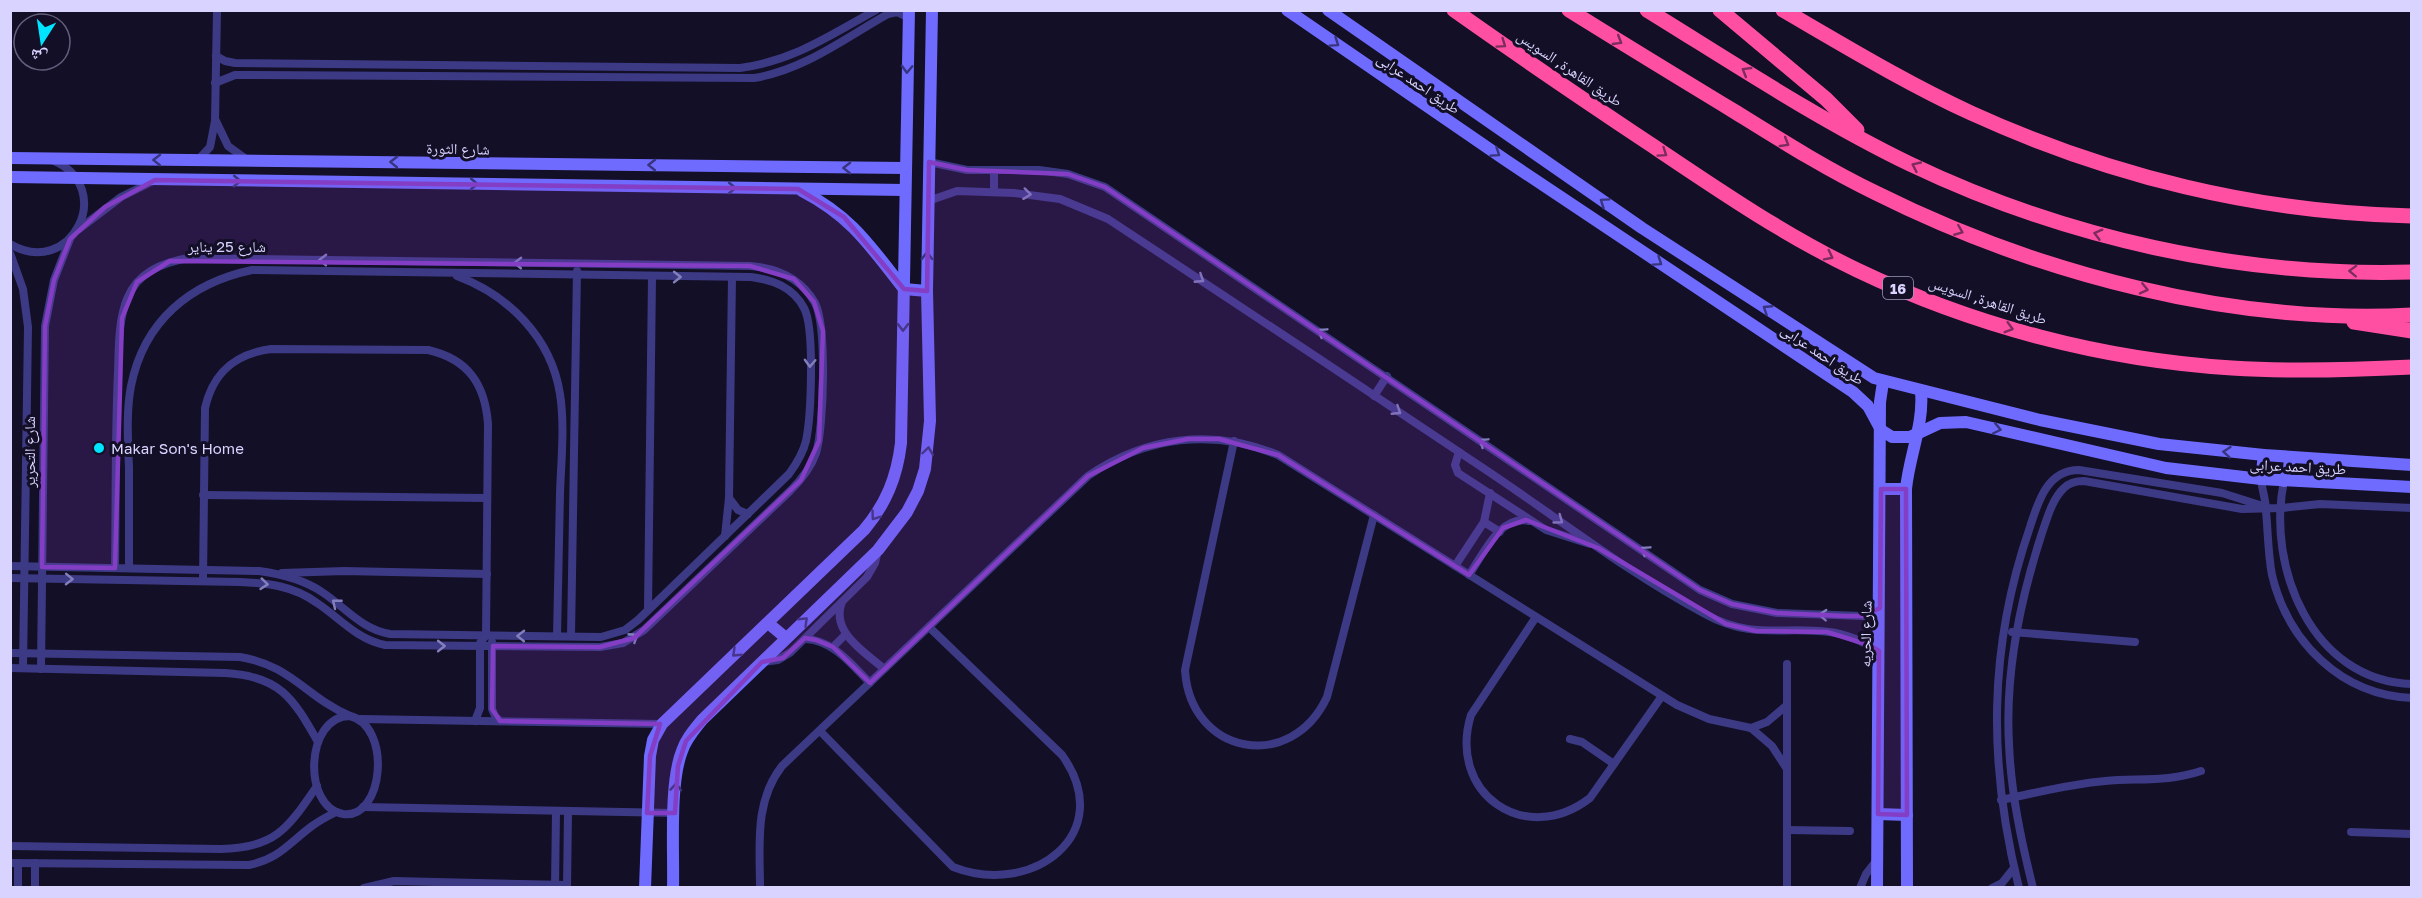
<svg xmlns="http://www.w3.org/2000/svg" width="2422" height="898" font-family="'Golos Text','Noto Naskh Arabic',sans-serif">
  <rect width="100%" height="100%" fill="#130f26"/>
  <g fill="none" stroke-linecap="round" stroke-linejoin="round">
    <g stroke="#3d3a85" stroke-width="8">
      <path d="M216,56L225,61L235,63L740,68C793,61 829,36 876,10"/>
      <path d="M215,83L235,75L754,78C804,70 845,38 888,14L897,12L909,18"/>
      <polyline points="216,121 228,146 246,159"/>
      <polyline points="198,160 210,147 215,121 217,10"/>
      <polyline points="929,162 967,170 1039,170 1068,174 1105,187 1700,590 1732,604 1777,613 1863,616 1880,608"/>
      <polyline points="994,171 994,192"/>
      <path d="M928,201L957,191L1014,193L1060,199L1108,219C1235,302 1360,386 1486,470C1558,518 1628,573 1705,614C1752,640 1782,626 1829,632C1847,634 1864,642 1879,651"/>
      <polyline points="79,229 121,197 153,181"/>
      <path d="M10,244C71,280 118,187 52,160"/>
      <polyline points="10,253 23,289 28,327 23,668"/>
      <path d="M457,276C508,295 551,337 560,394C565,426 561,462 560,494C559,542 558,589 557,636"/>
      <polyline points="1374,396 1387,376"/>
      <path d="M1234,441L1185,670C1190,755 1291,774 1327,697L1374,515"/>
      <polyline points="1459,452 1455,465 1458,473 1546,530 1590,544"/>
      <path d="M2261,479C2262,490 2266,500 2266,511C2268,532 2268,554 2272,575C2288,642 2341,695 2412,698"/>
      <path d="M2284,481C2266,567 2312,681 2412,684"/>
      <polyline points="203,495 487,498"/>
      <polyline points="729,498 738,510 748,514"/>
      <polyline points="1484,522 1500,532"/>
      <polyline points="725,536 729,498 732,277"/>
      <path d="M10,566L259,571C281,574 303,579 322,592C345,607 361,629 390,634L601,637L625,630L638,620L789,474C797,463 803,453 806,441C811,417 815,328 804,308C793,287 773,280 751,277L252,270C190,283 144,321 131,386C126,412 128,441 129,468C129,501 129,535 129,568"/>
      <polyline points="1455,566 1484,522 1490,493"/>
      <polyline points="282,573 344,571 487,574"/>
      <path d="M1469,575C1483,555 1500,514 1529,521"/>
      <path d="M10,578L240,582C268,583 294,586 317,603C340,618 356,639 385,645L600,647L623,643L644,630L790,491C801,480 811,468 816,453C824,427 827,326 815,303C801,278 776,268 750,266L188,258C161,263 137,273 127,299C118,322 119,348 118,372C115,437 116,503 115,568"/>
      <path d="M203,581L205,408C213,373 234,354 271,349L428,350C468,359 485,384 488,424L486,635L480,643V708L475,721"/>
      <path d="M842,602C830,632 865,652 884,669"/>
      <polyline points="648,610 652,277"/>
      <path d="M1536,617L1471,715C1447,793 1525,848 1590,798L1662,696"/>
      <polyline points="2012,632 2135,642"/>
      <polyline points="571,636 577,271"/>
      <path d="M805,639C833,640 851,664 870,683"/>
      <polyline points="492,642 492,709 495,716 500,721"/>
      <polyline points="833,647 846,634"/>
      <path d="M10,653L240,657C291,665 306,697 350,716"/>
      <polyline points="763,662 778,660 791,652 867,577 875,563 878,550"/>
      <path d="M10,668L225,673C280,676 293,698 318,742"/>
      <polyline points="41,669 45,326 54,280 70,239"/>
      <path d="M350,716C392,726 384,820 343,814C302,807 305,716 350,716Z"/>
      <polyline points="360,719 662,724"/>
      <polyline points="1751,728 1767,722 1787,705"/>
      <path d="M820,731L953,867C1033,898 1118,833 1062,755L929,627"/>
      <polyline points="1570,739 1582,742 1614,764"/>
      <path d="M2001,800C2035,793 2070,784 2105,781C2138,778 2169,782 2201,771"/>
      <polyline points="363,807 675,813"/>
      <polyline points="1787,830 1850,831"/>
      <polyline points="2351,832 2412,834"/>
      <path d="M10,846L221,849C276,848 288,828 317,786"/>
      <path d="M10,863L249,865C279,859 289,843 312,826C319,821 328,816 336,812"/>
      <polyline points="18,888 18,863"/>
      <polyline points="35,888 35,863"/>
      <polyline points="364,888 394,881 567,885"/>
      <polyline points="555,888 556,812"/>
      <polyline points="567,888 568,812"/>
      <path d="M760,888C760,845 754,802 782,766L1088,476C1146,436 1213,428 1278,455L1677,705L1709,719L1751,728L1772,746L1787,769"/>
      <polyline points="1787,888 1787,664"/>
      <polyline points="1860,888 1866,874 1877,860"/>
      <polyline points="1992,888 2002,883 2014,868"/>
      <path d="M2019,888C1988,764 1988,648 2030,527C2038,502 2047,470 2079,470L2222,493L2266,507"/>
      <path d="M2033,888C2021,840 2011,793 2009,744C2005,673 2020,600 2042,533C2047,519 2052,499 2064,488C2069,483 2077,481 2084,481L2242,509L2282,508L2320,504L2412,508"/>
    </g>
    <g stroke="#6f6bff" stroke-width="12">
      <polyline points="1287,10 1504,159 1853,392 1868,406 1881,430 1892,437 1910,437 1940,423 1966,422 2166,468 2261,479 2412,487"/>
      <polyline points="1328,10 1642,228 1874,378 2040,420 2159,444 2264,455 2412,465"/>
      <polyline points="10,158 905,168"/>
      <polyline points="10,177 905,190"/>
      <path d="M802,191C852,217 870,246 904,289L927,291"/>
      <polyline points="2261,479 2264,455"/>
      <polyline points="2284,481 2289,469 2290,457"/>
      <polyline points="1881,489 1906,489"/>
      <polyline points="768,623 786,638"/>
      <polyline points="1878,814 1907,815"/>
      <path d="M645,888L650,756L653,740L662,724L864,530C886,504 897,477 901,443L909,10"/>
      <path d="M673,888C674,851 669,784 682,751C686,739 694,730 702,720L878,550L907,512L918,491L925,469L930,421L927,291L932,10"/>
      <polyline points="1877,888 1880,402 1883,382"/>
      <path d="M1907,888L1906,489C1909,456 1924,425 1921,391"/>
    </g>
    <g stroke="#ff4fa3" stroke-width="15">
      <path d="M1454,10C1519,56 1584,100 1650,144C1717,189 1784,235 1857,270C1974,326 2103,360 2232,368C2292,372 2352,370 2412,367"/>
      <path d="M1569,10C1625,45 1681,79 1737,113C1782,141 1828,170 1876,193C2036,273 2232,325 2412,315"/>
      <path d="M1647,10C1733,63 1819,120 1910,164C2065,238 2239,277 2412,272"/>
      <polyline points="1720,10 1826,99 1857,130"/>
      <path d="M1783,10C1845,46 1906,83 1971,113C2109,176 2259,213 2412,216"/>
      <polyline points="2354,322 2412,331"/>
    </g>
  </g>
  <defs><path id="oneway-chevron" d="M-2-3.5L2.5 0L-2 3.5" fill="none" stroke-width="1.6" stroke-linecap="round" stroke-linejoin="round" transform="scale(1.5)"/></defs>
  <g stroke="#7d2c5e">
    <use href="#oneway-chevron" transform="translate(1618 41) rotate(31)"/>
    <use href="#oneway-chevron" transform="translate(1502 44) rotate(35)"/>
    <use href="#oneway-chevron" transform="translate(1746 71) rotate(-149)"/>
    <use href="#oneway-chevron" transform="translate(1785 143) rotate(31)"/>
    <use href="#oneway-chevron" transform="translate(1663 153) rotate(34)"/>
    <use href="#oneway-chevron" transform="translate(1916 166) rotate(-155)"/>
    <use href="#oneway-chevron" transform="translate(1959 231) rotate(22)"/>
    <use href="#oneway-chevron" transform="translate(2098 234) rotate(-165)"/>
    <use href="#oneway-chevron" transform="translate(1829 256) rotate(27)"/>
    <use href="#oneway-chevron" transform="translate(2353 271) rotate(-178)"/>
    <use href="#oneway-chevron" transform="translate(2144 289) rotate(13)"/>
    <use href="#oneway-chevron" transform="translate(2009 328) rotate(16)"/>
  </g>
  <g stroke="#38347d">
    <use href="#oneway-chevron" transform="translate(1335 43) rotate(34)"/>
    <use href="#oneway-chevron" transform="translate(907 69) rotate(92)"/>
    <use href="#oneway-chevron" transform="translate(1496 153) rotate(34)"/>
    <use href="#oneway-chevron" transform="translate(157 160) rotate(-179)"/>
    <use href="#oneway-chevron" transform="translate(394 162) rotate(-179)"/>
    <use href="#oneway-chevron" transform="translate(652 165) rotate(-179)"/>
    <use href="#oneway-chevron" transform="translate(847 168) rotate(-179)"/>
    <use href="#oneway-chevron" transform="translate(237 181) rotate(1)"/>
    <use href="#oneway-chevron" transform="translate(474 184) rotate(1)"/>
    <use href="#oneway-chevron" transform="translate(732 188) rotate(1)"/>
    <use href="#oneway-chevron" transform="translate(1604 202) rotate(-146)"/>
    <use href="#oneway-chevron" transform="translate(927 256) rotate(-89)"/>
    <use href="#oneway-chevron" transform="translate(1658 262) rotate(34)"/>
    <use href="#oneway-chevron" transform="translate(1767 309) rotate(-147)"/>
    <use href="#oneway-chevron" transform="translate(903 327) rotate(90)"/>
    <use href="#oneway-chevron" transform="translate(1997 429) rotate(12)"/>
    <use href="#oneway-chevron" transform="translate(928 451) rotate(-82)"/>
    <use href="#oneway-chevron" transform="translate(2227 452) rotate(-175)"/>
    <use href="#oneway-chevron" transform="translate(875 516) rotate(126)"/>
    <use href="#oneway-chevron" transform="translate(804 621) rotate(-44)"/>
    <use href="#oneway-chevron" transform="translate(736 653) rotate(137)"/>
    <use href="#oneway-chevron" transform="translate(676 787) rotate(-86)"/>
  </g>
  <g stroke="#837fbc">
    <use href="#oneway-chevron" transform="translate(1027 194) rotate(7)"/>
    <use href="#oneway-chevron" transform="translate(323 260) rotate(-179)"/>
    <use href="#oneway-chevron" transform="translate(518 263) rotate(-179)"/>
    <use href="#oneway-chevron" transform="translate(677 277)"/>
    <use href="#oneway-chevron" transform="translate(1200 279) rotate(33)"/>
    <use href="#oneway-chevron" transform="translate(1322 332) rotate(-146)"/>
    <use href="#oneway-chevron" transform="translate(810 363) rotate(92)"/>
    <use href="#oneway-chevron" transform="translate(1397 411) rotate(33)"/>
    <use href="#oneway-chevron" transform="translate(1483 442) rotate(-146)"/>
    <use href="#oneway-chevron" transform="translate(1559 520) rotate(36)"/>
    <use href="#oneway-chevron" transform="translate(1645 550) rotate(-146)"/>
    <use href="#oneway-chevron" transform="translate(69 579) rotate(1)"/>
    <use href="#oneway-chevron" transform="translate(264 584) rotate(6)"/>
    <use href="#oneway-chevron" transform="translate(336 603) rotate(-141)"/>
    <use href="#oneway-chevron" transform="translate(1823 615) rotate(-177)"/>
    <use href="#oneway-chevron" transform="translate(521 636) rotate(-179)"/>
    <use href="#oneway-chevron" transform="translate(634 637) rotate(-33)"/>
    <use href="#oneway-chevron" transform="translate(441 646)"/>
  </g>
  <path fill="#843dc5" fill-opacity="0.2" stroke="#843dc5" stroke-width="4.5" stroke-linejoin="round" d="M929,162L967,170L1068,174L1105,187L1700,590L1732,604L1777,613L1846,616H1863L1880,608L1881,489H1906L1907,815L1878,814L1879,651L1869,645L1827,632L1756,631L1726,624L1598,548L1526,520L1503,528L1469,575L1278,455L1219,439H1188L1143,448L1088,476L870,683L833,647L816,640L805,638L783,658L762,662L686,741L678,766L675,813H647L650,756L660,724L500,721L492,709L493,646L600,647L634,638L801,480L819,441L823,331L814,302L794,279L750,266L170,261L137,282L122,318L115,568L42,567L45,326L54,280L70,239L105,207L155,180L798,189L844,217L904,289L927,291Z"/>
  <circle fill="#00e5ff" stroke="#130f26" stroke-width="2" cx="99" cy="448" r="6"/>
  <g text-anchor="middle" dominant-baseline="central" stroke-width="6" stroke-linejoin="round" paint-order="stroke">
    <rect fill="#130f26" stroke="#9e99be" stroke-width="1.5" x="1883" y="277" width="30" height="22" rx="4.5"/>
    <g font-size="14" font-weight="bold" fill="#d9d4ff">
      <text x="1898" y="288">16</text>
    </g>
    <g font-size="15" fill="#d9d4ff" stroke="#130f26">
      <text transform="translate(1570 68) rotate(34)">طريق القاهرة, السويس</text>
      <text transform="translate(1419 83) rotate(34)">طريق احمد عرابى</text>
      <text transform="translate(458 148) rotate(1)">شارع الثورة</text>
      <text x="227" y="246">شارع 25 يناير</text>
      <text transform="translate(1988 300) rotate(18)">طريق القاهرة, السويس</text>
      <text transform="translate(1823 354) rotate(34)">طريق احمد عرابى</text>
      <text transform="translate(29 452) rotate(-90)">شارع التحرير</text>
      <text transform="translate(2298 466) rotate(3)">طريق احمد عرابى</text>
      <text transform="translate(1865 634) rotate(-89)">شارع الحريه</text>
    </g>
    <g font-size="15" fill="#d9d4ff" stroke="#130f26" text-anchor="start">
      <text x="111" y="448">Makar Son's Home</text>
    </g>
  </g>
  <rect width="2422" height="898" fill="none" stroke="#d9d4ff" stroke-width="24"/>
  <g transform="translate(42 42) rotate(192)"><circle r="28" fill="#130f26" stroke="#625e7d" stroke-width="1.5"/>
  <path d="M0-4.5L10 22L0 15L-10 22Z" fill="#00e5ff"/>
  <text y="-9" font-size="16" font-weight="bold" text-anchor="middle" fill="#d9d4ff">ش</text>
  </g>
</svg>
